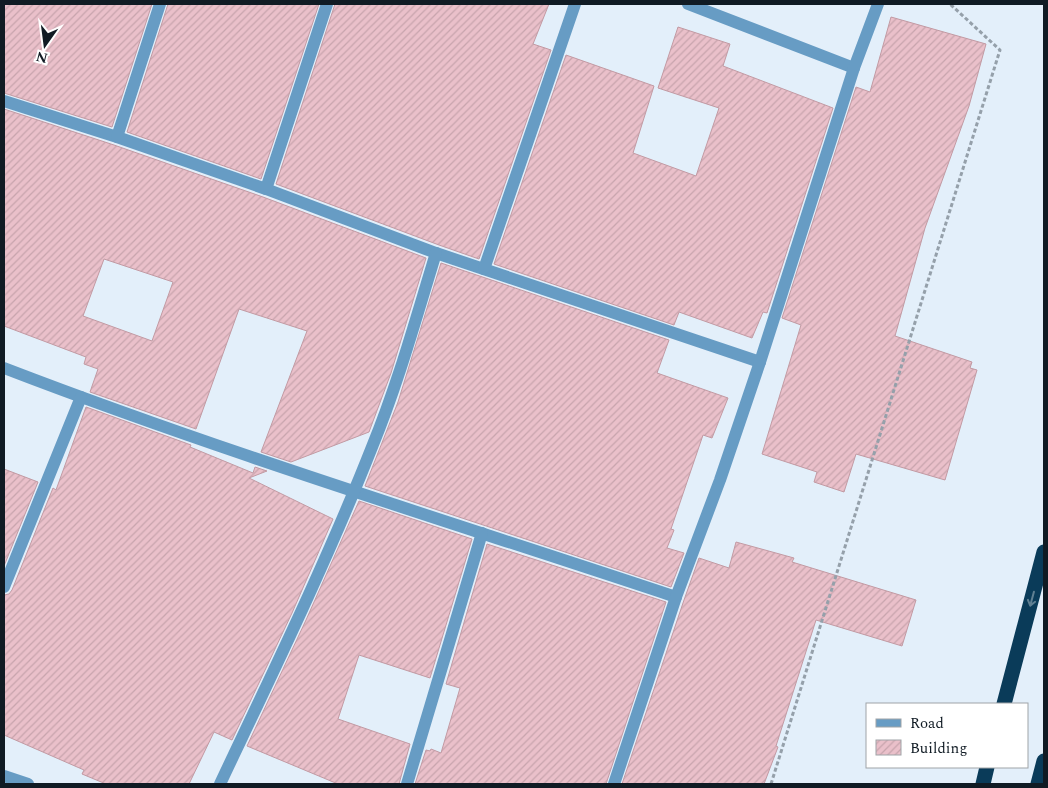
<svg xmlns="http://www.w3.org/2000/svg" width="1048" height="788" font-family="Spectral,serif">
  <defs>
    <pattern id="building-hatch" width="6" height="6" patternUnits="userSpaceOnUse" patternTransform="scale(1.25)"><rect width="6" height="6" fill="#eac0ca"/><path d="M-1 1l2-2M0 6l6-6M5 7l2-2" fill="none" stroke="#c8a4ad"/></pattern>
  </defs>
  <rect width="100%" height="100%" fill="#e3effa"/>
  <g fill="url(#building-hatch)" stroke="#c29aa3" fill-rule="evenodd">
    <polygon points="4,4 152,4 112,127 4,93"/>
    <polygon points="168,4 319,4 261,179 127,132"/>
    <polygon points="335,4 549,4 533,44 551,50 479,259 439,245 276,184"/>
    <polygon points="891,17 986,44 969,106 925,228 895,336 972,362 970,368 977,370 945,480 856,454 844,492 814,482 817,472 762,454 801,325 782,318 856,87 870,92"/>
    <polygon points="678,27 730,44 723,66 833,108 767,313 763,312 752,338 679,312 674,325 494,264 566,55 654,86 633,153 696,176 719,108 658,88"/>
    <path d="M4,109L114,145L263,197L426,258L391,373L369,432L291,462L261,452L307,331L239,309L196,429L90,392L98,369L84,364L86,357L4,326ZM104,259L173,282L152,341L83,316Z"/>
    <polygon points="441,263 669,340 657,373 728,398 712,438 703,435 671,529 674,530 667,548 684,553 671,587 365,486 398,402"/>
    <polygon points="86,407 191,445 190,447 253,473 255,467 267,471 249,478 333,519 292,613 232,740 214,732 189,784 106,784 82,774 84,770 4,735 4,595 9,594 12,590 53,488 56,490"/>
    <polygon points="4,469 38,482 4,566"/>
    <polygon points="359,501 472,539 430,678 359,655 338,719 410,744 399,784 338,784 247,746 306,620"/>
    <polygon points="736,542 794,558 792,562 916,600 902,646 816,620 776,746 778,747 764,784 622,784 684,600 699,558 729,568"/>
    <polygon points="487,544 666,602 606,784 415,784 426,750 430,751 431,749 441,753 460,688 446,684"/>
  </g>
  <g fill="none" stroke-linecap="round" stroke-linejoin="round">
    <polyline stroke="#95a0aa" stroke-width="3" stroke-dasharray="4 2.5" stroke-linecap="butt" points="771,784 1000,50 950,4"/>
    <g stroke="#679cc4" stroke-width="12">
      <polyline points="688,4 854,68"/>
      <polyline points="4,101 117,137 266,189 436,253 760,362"/>
      <polyline points="117,137 160,4"/>
      <polyline points="266,189 327,4"/>
      <polyline points="484,269 575,4"/>
      <path d="M4,368C225,453 451,522 676,597"/>
      <polyline points="4,587 81,397"/>
      <polyline points="4,776 28,784"/>
      <path d="M220,784C273,672 327,561 372,447C398,384 416,318 436,253"/>
      <polyline points="407,784 482,533"/>
      <polyline points="614,784 676,597 720,480 760,362 854,68 878,4"/>
    </g>
    <g stroke="#0a3b59" stroke-width="15">
      <polyline points="1004,704 1044,552"/>
      <polyline points="983,784 987,767"/>
      <polyline points="1038,784 1044,761"/>
    </g>
  </g>
  <defs><path id="oneway-shaft" d="M-6 0H5M1.5-3L5.5 0L1.5 3" fill="none" stroke-width="1.6" stroke-linecap="round" stroke-linejoin="round" transform="scale(1.25)"/></defs>
  <use stroke="#608093" href="#oneway-shaft" transform="translate(1032 599) rotate(105)"/>
  <rect width="1048" height="788" fill="none" stroke="#101b24" stroke-width="10"/>
  <rect x="866" y="703" width="162" height="65" fill="#ffffff" stroke="#9fa4a7"/>
  <rect x="876" y="719" width="25" height="8" fill="#679cc4" stroke="#9fa4a7"/>
  <text x="910" y="728" font-size="15" fill="#101b24">Road</text>
  <rect x="876" y="740" width="25" height="15" fill="url(#building-hatch)" stroke="#9fa4a7"/>
  <text x="910" y="753" font-size="15" fill="#101b24">Building</text>
  <g transform="translate(45 45) rotate(194)" stroke="#ffffff" stroke-width="4" paint-order="stroke">
  <path d="M0-4L9 19L0 12L-9 19Z" fill="#101b24"/>
  <text y="-8" font-size="14" font-weight="bold" text-anchor="middle" fill="#101b24">N</text>
  </g>
</svg>
